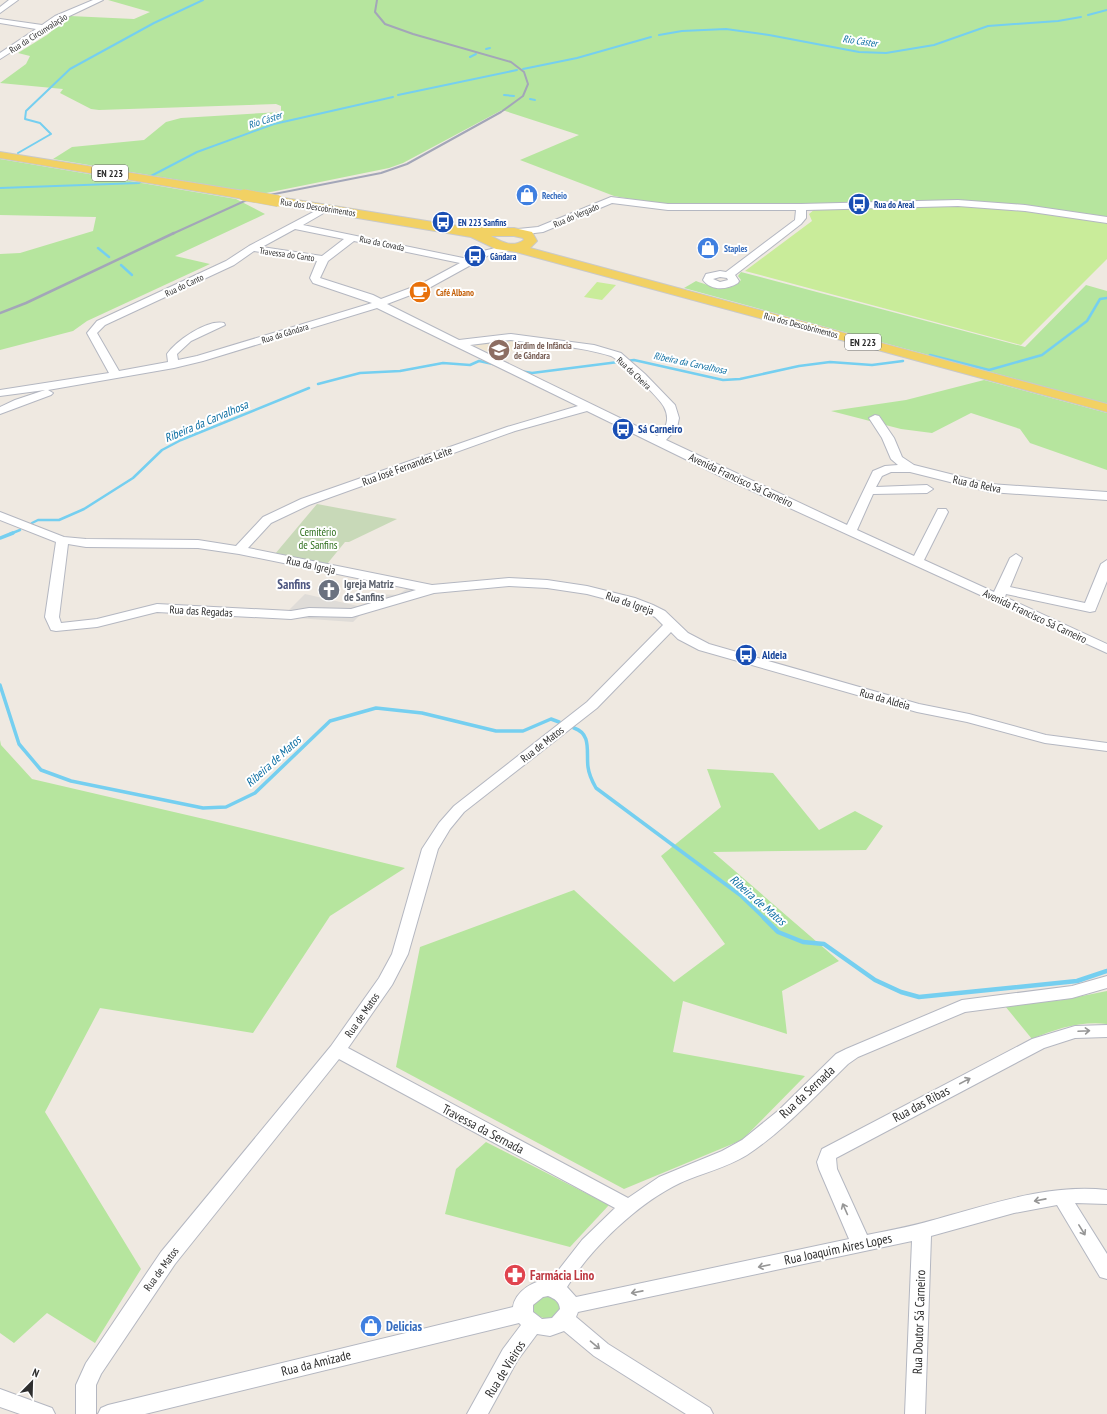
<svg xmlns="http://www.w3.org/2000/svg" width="1107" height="1414" font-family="'PT Sans Narrow',sans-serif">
  <rect width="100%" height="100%" fill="#efe9e1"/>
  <polygon fill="#f0e6d1" points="509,339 532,342 498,357 470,343"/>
  <g fill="#b6e59e">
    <polygon points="108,0 1107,0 1107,218 963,202 671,206 614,196 520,160 579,135 502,110 403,163 389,168 266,193 256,193 53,159 72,147 144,140 166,122 181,118 281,112 281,106 276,104 99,110 91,109 60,93 63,89 0,83 26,64 30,56 18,53 47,35 70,16 134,19 150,12"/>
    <polygon points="0,159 236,199 265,214 175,256 210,264 87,321 73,331 0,350 0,254 20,253 93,231 96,217 0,215"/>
    <path d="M741,272L1025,347L1086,285L1107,291V404L684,288L696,281C710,286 730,294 741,280L738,276Z"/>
    <polygon points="984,380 1107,413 1107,470 1030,443 1020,429 971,413 932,433 901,429 831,411 906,400"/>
    <polygon points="0,740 1,745 32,779 217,822 405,868 330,916 253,1033 100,1008 45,1112 141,1269 95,1343 47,1313 14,1343 0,1333"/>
    <polygon points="707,769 773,773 819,830 855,811 883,826 866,850 713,852 839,961 782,991 787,1034 683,1001 673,1052 805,1076 742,1140 624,1189 396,1067 420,947 574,890 674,982 725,944 661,856 721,807"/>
    <path d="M1107,991V1024C1080,1021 1056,1029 1032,1039L1005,1006L1062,1000Z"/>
    <polygon points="486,1142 609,1205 570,1247 445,1214 456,1169"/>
    <path d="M549,1296L553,1297L560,1303V1311C552,1320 544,1321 534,1313V1302L540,1297Z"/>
  </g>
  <polygon fill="#c8d9b8" points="317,504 397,519 349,542 345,542 327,564 275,554"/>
  <g fill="#c9ec9a">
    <polygon points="961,206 1001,208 1107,222 1107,259 1021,345 745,271 812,221 809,214 815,209"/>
    <polygon points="597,282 616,285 602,300 584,297"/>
  </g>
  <polygon fill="#dfdcd8" points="409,587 438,592 360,615 353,622 282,617 305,594 358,606 367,603 377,594 398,595"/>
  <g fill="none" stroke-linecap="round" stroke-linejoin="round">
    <g stroke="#75cff0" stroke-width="2">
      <polyline points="1088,15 1107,10"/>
      <polyline points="659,35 682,31 726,29 769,35 859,52 886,53 934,45 988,26 1058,21 1081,17"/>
      <polyline points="486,49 490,48"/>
      <polyline points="470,57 476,54"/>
      <polyline points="523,69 577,58 651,37"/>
      <polyline points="398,95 517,70"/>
      <polyline points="504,95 514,96"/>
      <polyline points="530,99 535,100"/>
      <polyline points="18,153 51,134 40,123 25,119 26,111 70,69 154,23 203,0"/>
      <polyline points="149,177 197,152 274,124 393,97"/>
      <polyline points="0,188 139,183 142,181"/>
    </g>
    <g stroke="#75cff0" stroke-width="2.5">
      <polyline points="98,248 109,257"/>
      <polyline points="121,265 132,275"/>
      <polyline points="930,355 989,370 1042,355 1087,321 1100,299 1107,298"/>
      <polyline points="520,371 532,373 634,360 723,380 740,379 799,366 830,362 872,365 903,361"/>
      <polyline points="318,384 360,373 400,371 443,363 470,365 479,361 493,364"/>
      <polyline points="32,523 38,520 59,520 84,509 133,478 162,450 181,440 309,388"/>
      <polyline points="10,534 20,530"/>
    </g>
    <g stroke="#75cff0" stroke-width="3.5">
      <polyline points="0,538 13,533"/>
      <polyline points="0,685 19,744 41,770 71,781 203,808 226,807 255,793 330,721 376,708 422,713 496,731 523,731 551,719 559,722"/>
      <path d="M574,728C592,734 586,752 588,767C589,775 592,781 596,788L740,895L765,919"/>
    </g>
    <polyline stroke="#75cff0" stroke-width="4.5" points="764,918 778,932 803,942 824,944 875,980 901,992 919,997 1077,981 1107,971"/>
    <g stroke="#b4b7c1" stroke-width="2">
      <g id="minor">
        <polygon points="9,0 18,0 0,13 0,7"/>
        <polygon points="93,0 103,0 61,20 0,59 0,53 36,29 0,23 0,19 42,25 55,16"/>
        <path d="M611,197L668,204H801L958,200L1025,205L1107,217V223L1025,211L958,206L806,210V218L801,224L735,275L739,281L738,283C727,290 711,291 703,280L706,274L720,271L726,272L795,220L796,210H668L612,203L543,232L518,235L513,232L518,229L538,227ZM720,277L727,278L728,280L720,282L713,279Z"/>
        <path d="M319,209L324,212L322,214L303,225L468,259L483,251L508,245L511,246L513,248L511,250L489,255L429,288L387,304L459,340L511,334L594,345L621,353L645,374L675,405L679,418L677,428L666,440L847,525L873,471L885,466L898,465L891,459L882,438L869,418L875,415L879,416L894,438L902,457L914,465L990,484L1107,492V500L990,492L910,472H891L882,476L876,487L927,485L933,489L927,493L873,494L857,530L914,556L938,509H946L948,512L924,560L994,592L1010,558L1016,554L1022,558L1010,587L1085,603L1101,564L1107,560V581L1095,611L1090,612L1006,594L1005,597L1107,644V653L724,478L587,411L515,431L309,505L271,523L248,548L432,585L509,578L547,580L587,586L635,598L653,605L665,611L688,633L709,644L919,704L969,714L1046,735L1107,743V751L1045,743L967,722L917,712L699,650L678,639L671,632L597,708L464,812L450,829L438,849L408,954L392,985L348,1048L628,1198L659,1177L722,1151L742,1140L779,1110L836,1054L846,1049L962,1000L1072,986L1107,976V988L1072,998L965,1012L858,1057L848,1064C816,1095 785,1130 747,1155C726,1168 702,1173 680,1183C638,1203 591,1248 567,1287L576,1297L849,1239L819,1169L817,1162L822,1149L1032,1039L1075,1026L1107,1025V1037L1075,1038L1044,1048L836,1158L837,1169L867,1235C892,1230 918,1225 944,1217C998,1202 1051,1184 1107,1190V1204L1075,1203L1107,1254V1279L1100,1277L1057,1205L1014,1213L931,1236L925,1414H905L912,1241L578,1312L576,1317L608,1344L710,1408L713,1414H686L594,1356L564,1331L550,1336L537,1334L517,1361L488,1414H467L503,1349L521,1325L519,1323L145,1414H98L101,1408L108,1405L513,1307C515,1292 535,1278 550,1281L582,1240L615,1208L339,1059L175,1264L101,1374L96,1385V1414H76V1385L86,1363L161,1252L331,1046L379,978L392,954L422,849L439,823L454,806L587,702L663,625L655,617L643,611L625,604L587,594L547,588L509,586L434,593L352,617L309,616L291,619L157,612L97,627L56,631L51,630L45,617L56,542L0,520V512L64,537L86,539L198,540L236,546L263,517L301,499L507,427L578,406L377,308L203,361L174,368L48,390L53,393L51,395L0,414V407L15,400L45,390L0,396V390L109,373L87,333L97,321L226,261L249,246ZM295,229L344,239L322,256L262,247ZM354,241L460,263L421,284L381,299L373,295L320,278L328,261ZM254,251L317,261L310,278L313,283L372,303L197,356L178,360L177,354L191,341L225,325L224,323C207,319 176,341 167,354L168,362L119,371L97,333L105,325L234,265ZM511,340C544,345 579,346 611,356C619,359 660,398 664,407C670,418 667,429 657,436L470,345ZM68,544L86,547L198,548L239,554L416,590L351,609L309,608L291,611L157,604L97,619L61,623L59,617ZM548,1296C555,1299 559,1301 560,1309L552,1318L542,1319L533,1312V1305L543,1297Z"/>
        <polygon points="0,1389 52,1408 55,1414 20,1414 0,1407"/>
      </g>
    </g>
    <g stroke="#c9c9c9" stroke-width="2">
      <g id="major">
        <polygon points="0,152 244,191 250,195 244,199 0,158"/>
        <path d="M278,197L464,227L514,228L532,232L537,241L530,248L1107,404V412L516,252L496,249L471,237L274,204L272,201ZM491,236H514L523,238L524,240C512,248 502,242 491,236Z"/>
      </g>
    </g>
    <use href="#minor" fill="#fff" fill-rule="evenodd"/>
    <use href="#major" fill="#f2d163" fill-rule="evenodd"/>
    <polyline stroke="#a3a6b8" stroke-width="2" points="172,234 249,199 381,173 407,164 501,112 523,96 528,84 524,72 511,62 413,34 385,24 375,12 377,0"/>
    <polyline stroke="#a3a6b8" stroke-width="2.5" points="0,313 26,303 174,233"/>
    <g stroke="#c9c9c9" stroke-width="12" stroke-linecap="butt">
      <polyline id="major-bridge" points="244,195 278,201"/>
    </g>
    <use href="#major-bridge" stroke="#f2d163" stroke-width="11"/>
  </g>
  <defs><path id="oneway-shaft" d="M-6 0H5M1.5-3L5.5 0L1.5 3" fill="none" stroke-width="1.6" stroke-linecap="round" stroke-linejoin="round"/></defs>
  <g stroke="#969696">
    <use href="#oneway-shaft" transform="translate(1084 1031) rotate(-3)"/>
    <use href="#oneway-shaft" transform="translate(965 1081) rotate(-28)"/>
    <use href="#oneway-shaft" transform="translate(1040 1200) rotate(169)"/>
    <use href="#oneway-shaft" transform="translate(845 1209) rotate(-114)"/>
    <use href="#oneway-shaft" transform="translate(1082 1230) rotate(58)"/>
    <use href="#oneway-shaft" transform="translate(764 1266) rotate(168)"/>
    <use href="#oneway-shaft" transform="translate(637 1292) rotate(169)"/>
    <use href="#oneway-shaft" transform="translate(595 1345) rotate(40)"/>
  </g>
  <defs>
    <g id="shop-disc" transform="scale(1.15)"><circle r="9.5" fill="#3f7fe0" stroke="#fff"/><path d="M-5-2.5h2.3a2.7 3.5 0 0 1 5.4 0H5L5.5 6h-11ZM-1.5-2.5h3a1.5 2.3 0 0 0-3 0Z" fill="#fff"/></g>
    <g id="bus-disc" transform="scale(1.15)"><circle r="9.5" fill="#1a4fb4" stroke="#fff"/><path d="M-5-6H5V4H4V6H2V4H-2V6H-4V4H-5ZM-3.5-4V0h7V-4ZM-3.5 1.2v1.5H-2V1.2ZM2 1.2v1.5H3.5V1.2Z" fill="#fff"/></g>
    <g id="cafe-disc" transform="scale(1.15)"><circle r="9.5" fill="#e8710a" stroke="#fff"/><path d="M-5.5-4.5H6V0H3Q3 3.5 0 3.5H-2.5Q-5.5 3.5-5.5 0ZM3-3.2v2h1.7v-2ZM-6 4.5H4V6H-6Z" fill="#fff"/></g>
    <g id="school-disc" transform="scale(1.15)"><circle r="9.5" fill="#8d6e63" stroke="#fff"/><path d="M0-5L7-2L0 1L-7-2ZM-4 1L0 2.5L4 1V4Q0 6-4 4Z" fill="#fff"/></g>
    <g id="church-disc" transform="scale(1.15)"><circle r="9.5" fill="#6b7280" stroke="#fff"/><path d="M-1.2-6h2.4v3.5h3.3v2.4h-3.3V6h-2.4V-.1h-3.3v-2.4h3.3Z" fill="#fff"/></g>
    <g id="pharmacy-disc" transform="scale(1.15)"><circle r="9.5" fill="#e0444e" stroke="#fff"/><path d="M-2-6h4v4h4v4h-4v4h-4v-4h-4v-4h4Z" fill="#fff"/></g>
  </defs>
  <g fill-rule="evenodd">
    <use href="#shop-disc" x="527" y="195"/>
    <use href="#bus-disc" x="859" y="204"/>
    <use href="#bus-disc" x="443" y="222"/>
    <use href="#shop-disc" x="708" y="248"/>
    <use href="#bus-disc" x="475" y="256"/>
    <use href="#cafe-disc" x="420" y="292"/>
    <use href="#school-disc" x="499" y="350"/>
    <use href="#bus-disc" x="623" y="429"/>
    <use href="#church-disc" x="329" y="590"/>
    <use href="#bus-disc" x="746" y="655"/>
    <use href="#pharmacy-disc" x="515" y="1275"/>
    <use href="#shop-disc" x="371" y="1326"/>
  </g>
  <g text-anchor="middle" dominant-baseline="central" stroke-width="4" stroke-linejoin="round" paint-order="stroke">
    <g font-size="9" fill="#2e2e2e" stroke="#fff">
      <text transform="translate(38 33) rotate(-32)">Rua da Circunvalação</text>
      <text transform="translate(318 207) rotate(9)">Rua dos Descobrimentos</text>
      <text transform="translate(576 215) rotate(-23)">Rua do Vergado</text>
      <text transform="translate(382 243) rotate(12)">Rua da Covada</text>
      <text transform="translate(287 254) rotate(8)">Travessa do Canto</text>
      <text transform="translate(184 285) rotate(-25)">Rua do Canto</text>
      <text transform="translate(801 325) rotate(15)">Rua dos Descobrimentos</text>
      <text transform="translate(285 333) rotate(-17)">Rua da Gândara</text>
      <text transform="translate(634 373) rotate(43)">Rua da Cheira</text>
    </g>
    <g font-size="9" font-weight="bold" fill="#366cbe" stroke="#fff" text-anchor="start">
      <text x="542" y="195">Recheio</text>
      <text x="724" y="248">Staples</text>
    </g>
    <g font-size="9" font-weight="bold" fill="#164399" stroke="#fff" text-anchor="start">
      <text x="874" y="204">Rua do Areal</text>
      <text x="458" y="222">EN 223 Sanfins</text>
      <text x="490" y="256">Gândara</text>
    </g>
    <g font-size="9" font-weight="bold" fill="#c56008" stroke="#fff" text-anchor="start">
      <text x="436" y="292">Café Albano</text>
    </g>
    <g font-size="9" font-weight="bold" fill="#785e54" stroke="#fff" text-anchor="start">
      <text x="514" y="345">Jardim de Infância<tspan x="514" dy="10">de Gândara</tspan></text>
    </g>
    <g font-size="10" font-style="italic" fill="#0d6fa3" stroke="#fff">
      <text transform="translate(860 41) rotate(8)">Rio Cáster</text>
      <text transform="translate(265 120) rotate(-18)">Rio Cáster</text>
      <text transform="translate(690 363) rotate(12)">Ribeira da Carvalhosa</text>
    </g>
    <g fill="#fff" stroke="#6d6d6d" stroke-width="1">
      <rect x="92" y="165" width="36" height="16" rx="3"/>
      <rect x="845" y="334" width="36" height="16" rx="3"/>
    </g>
    <g font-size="10" font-weight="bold" fill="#2e2e2e">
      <text x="110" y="173">EN 223</text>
      <text x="863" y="342">EN 223</text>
    </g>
    <g font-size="11" font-weight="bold" fill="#164399" stroke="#fff" text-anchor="start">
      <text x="638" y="429">Sá Carneiro</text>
      <text x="762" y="655">Aldeia</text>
    </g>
    <g font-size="11" fill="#2e2e2e" stroke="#fff">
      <text transform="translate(407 466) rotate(-20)">Rua José Fernandes Leite</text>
      <text transform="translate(741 480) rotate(25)">Avenida Francisco Sá Carneiro</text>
      <text transform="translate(977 484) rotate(12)">Rua da Relva</text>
      <text transform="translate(311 565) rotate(12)">Rua da Igreja</text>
      <text transform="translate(630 603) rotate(19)">Rua da Igreja</text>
      <text transform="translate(201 611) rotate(3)">Rua das Regadas</text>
      <text transform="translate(1035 616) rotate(25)">Avenida Francisco Sá Carneiro</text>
      <text transform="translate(885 699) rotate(16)">Rua da Aldeia</text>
      <text transform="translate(542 744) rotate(-38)">Rua de Matos</text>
      <text transform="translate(362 1015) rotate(-55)">Rua de Matos</text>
      <text transform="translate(161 1269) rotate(-54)">Rua de Matos</text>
    </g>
    <g font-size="11" fill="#2c6e1b" stroke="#fff">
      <text x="318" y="532">Cemitério<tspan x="318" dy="13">de Sanfins</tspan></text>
    </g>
    <g font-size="11" font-weight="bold" fill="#5b616d" stroke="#fff" text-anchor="start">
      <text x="344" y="584">Igreja Matriz<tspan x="344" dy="13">de Sanfins</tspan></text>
    </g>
    <g font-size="12" font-style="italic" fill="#0d6fa3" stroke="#fff">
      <text transform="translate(206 421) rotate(-23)">Ribeira da Carvalhosa</text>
      <text transform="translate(273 761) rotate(-42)">Ribeira de Matos</text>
      <text transform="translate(758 900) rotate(41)">Ribeira de Matos</text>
    </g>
    <g font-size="13" font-weight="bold" fill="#4d5680" stroke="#fff">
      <text x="294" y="584">Sanfins</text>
    </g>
    <g font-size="13" fill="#2e2e2e" stroke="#fff">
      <text transform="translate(807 1092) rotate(-43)">Rua da Sernada</text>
      <text transform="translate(921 1104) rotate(-28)">Rua das Ribas</text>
      <text transform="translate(483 1129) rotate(28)">Travessa da Sernada</text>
      <text transform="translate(838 1249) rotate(-12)">Rua Joaquim Aires Lopes</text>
      <text transform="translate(919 1322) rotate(-88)">Rua Doutor Sá Carneiro</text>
      <text transform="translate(316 1363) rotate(-14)">Rua da Amizade</text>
      <text transform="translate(505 1369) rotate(-58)">Rua de Vieiros</text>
    </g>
    <g font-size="13" font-weight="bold" fill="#be3a42" stroke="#fff" text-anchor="start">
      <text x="530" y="1275">Farmácia Lino</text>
    </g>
    <g font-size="13" font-weight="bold" fill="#366cbe" stroke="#fff" text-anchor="start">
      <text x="386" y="1326">Delicias</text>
    </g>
  </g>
  <g transform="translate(32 1382) rotate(23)" stroke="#ffffff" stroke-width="3" paint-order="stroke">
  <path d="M0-3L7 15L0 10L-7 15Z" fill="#2e2e2e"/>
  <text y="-6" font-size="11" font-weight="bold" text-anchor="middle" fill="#2e2e2e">N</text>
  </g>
</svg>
